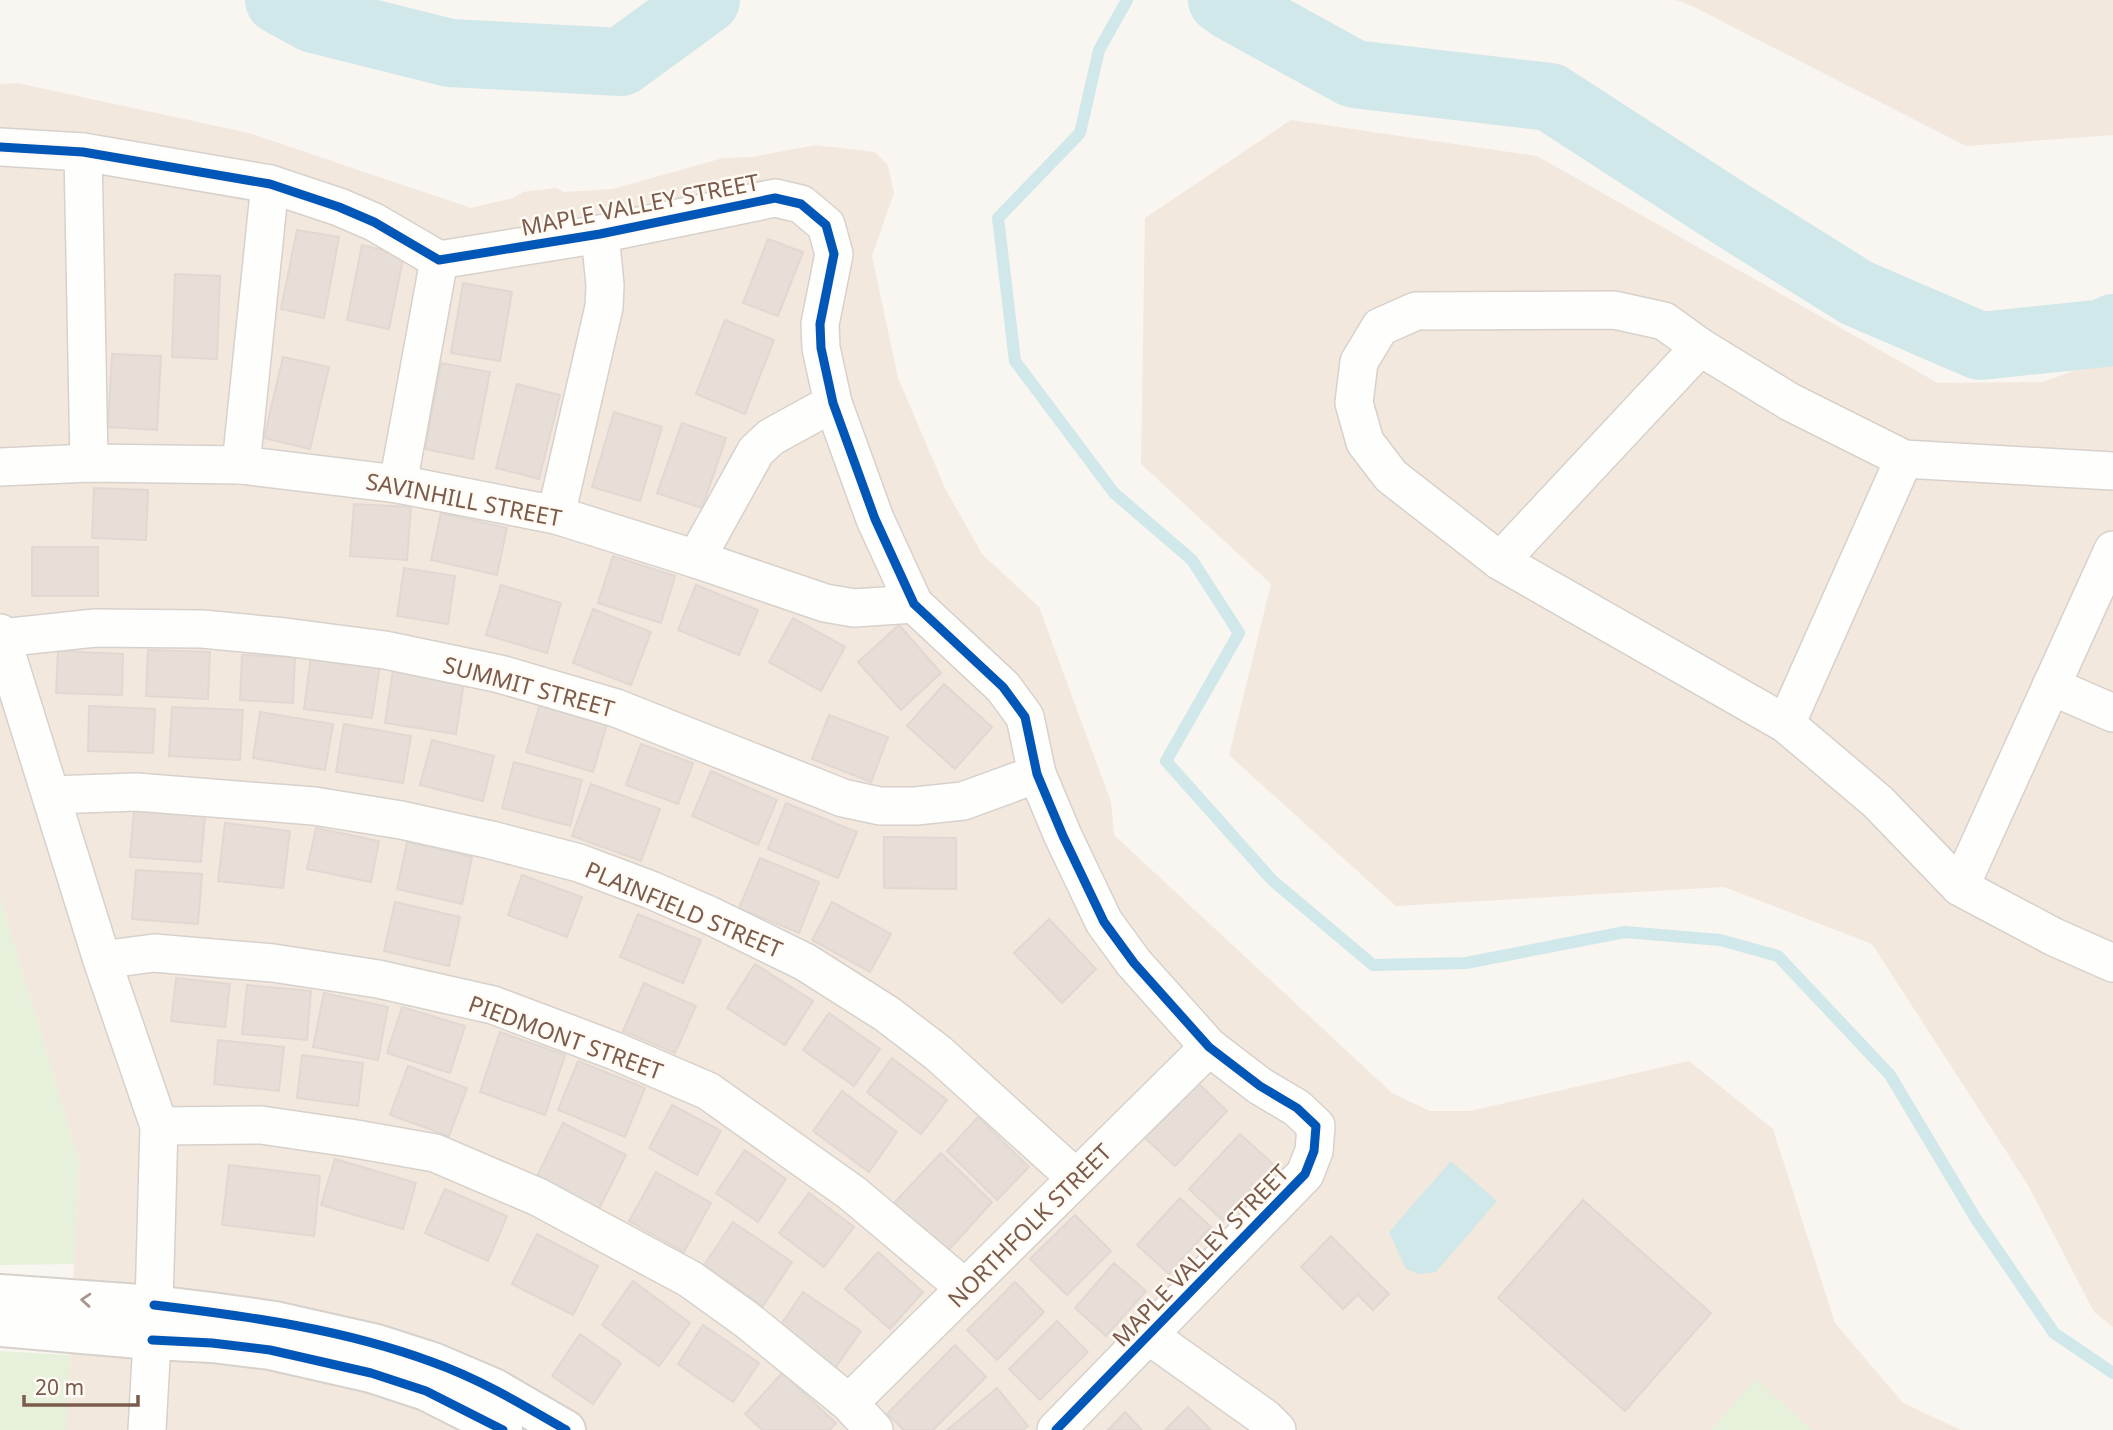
<svg xmlns="http://www.w3.org/2000/svg" width="2113" height="1430" font-family="'Noto Sans',sans-serif">
  <rect width="100%" height="100%" fill="#f9f5f0"/>
  <g fill="#f2e8de">
    <polygon points="1676,0 2113,0 2113,135 1966,146 1694,7"/>
    <polygon points="17,83 249,133 471,208 513,198 523,192 556,188 564,192 613,189 723,158 753,157 815,145 875,152 888,165 894,193 872,256 898,378 945,488 982,554 1039,607 1111,802 1114,835 1392,1093 1430,1111 1470,1111 1689,1061 1773,1129 1835,1323 1903,1403 1961,1430 66,1430 79,1161 0,897 0,84"/>
    <polygon points="1291,120 1537,156 1938,383 2043,382 2113,356 2113,1327 2094,1312 2028,1185 1872,944 1724,887 1396,906 1229,755 1271,584 1141,464 1145,218"/>
  </g>
  <g fill="#e7f0db">
    <polygon points="0,897 79,1161 74,1264 0,1265"/>
    <polygon points="0,1351 70,1355 66,1430 0,1430"/>
    <polygon points="1756,1379 1812,1430 1711,1430"/>
  </g>
  <polygon fill="#d0e8ea" points="1451,1161 1497,1201 1436,1272 1418,1274 1406,1269 1389,1232"/>
  <g fill="none" stroke-linecap="round" stroke-linejoin="round">
    <polyline stroke="#d0e8ea" stroke-width="12" points="1127,0 1099,50 1080,133 998,218 1015,361 1114,493 1192,560 1239,633 1166,761 1272,880 1373,965 1466,963 1625,932 1720,940 1778,956 1890,1075 1976,1219 2054,1333 2113,1373"/>
    <g stroke="#d0e8ea" stroke-width="68">
      <polyline points="279,0 314,19 450,53 621,62 706,0"/>
      <polyline points="1222,0 1232,7 1354,74 1550,97 1729,213 1857,293 1980,346 2106,333 2113,328"/>
    </g>
  </g>
  <g fill="#e6ded7" stroke="#e2d8d2" stroke-width="2">
    <polygon points="297,230 339,237 324,318 281,309"/>
    <polygon points="768,239 803,252 778,316 743,303"/>
    <polygon points="362,245 404,255 389,329 347,320"/>
    <polygon points="175,274 220,276 217,359 172,357"/>
    <polygon points="463,283 512,292 500,361 451,353"/>
    <polygon points="725,320 774,340 745,414 696,394"/>
    <polygon points="112,354 161,356 157,430 108,427"/>
    <polygon points="283,357 329,367 310,449 264,438"/>
    <polygon points="441,363 490,372 473,459 425,449"/>
    <polygon points="517,384 560,395 539,479 496,468"/>
    <polygon points="614,412 662,427 640,501 592,487"/>
    <polygon points="682,423 726,438 702,508 657,493"/>
    <polygon points="94,488 148,490 146,540 92,538"/>
    <polygon points="354,504 411,507 407,560 350,556"/>
    <polygon points="441,513 507,528 497,575 431,560"/>
    <rect x="32" y="547" width="66" height="49"/>
    <polygon points="613,556 675,576 661,623 598,603"/>
    <polygon points="404,568 455,576 448,624 397,616"/>
    <polygon points="501,585 561,603 547,653 486,635"/>
    <polygon points="696,585 758,610 739,655 678,630"/>
    <polygon points="593,609 651,632 631,685 573,663"/>
    <polygon points="793,618 845,647 821,691 769,662"/>
    <polygon points="899,625 941,673 901,710 858,662"/>
    <polygon points="148,650 210,652 208,699 146,696"/>
    <polygon points="58,651 123,654 122,695 56,693"/>
    <polygon points="242,655 295,657 293,703 240,700"/>
    <polygon points="311,656 380,665 372,718 304,709"/>
    <polygon points="393,670 464,681 456,734 385,723"/>
    <polygon points="944,684 992,727 955,769 907,726"/>
    <polygon points="540,704 607,724 593,772 526,752"/>
    <polygon points="89,706 155,709 153,753 88,751"/>
    <polygon points="172,707 243,710 240,760 169,756"/>
    <polygon points="260,712 333,724 325,770 253,758"/>
    <polygon points="829,715 888,737 871,782 812,759"/>
    <polygon points="344,724 411,736 403,783 336,772"/>
    <polygon points="432,740 494,756 483,801 420,785"/>
    <polygon points="641,744 693,763 678,804 626,785"/>
    <polygon points="514,762 582,780 570,826 502,808"/>
    <polygon points="711,771 777,800 758,845 692,816"/>
    <polygon points="591,784 660,809 641,861 572,836"/>
    <polygon points="786,803 857,832 838,878 768,849"/>
    <polygon points="134,811 205,816 201,862 130,857"/>
    <polygon points="225,823 290,831 283,888 218,881"/>
    <polygon points="316,828 379,841 371,882 307,869"/>
    <polygon points="884,837 956,838 956,889 884,888"/>
    <polygon points="407,842 472,857 462,904 397,889"/>
    <polygon points="760,858 819,882 799,933 739,908"/>
    <polygon points="136,870 202,874 198,924 132,919"/>
    <polygon points="522,875 582,897 567,937 508,915"/>
    <polygon points="395,902 460,917 449,966 384,951"/>
    <polygon points="832,902 891,934 870,972 812,940"/>
    <polygon points="638,914 701,940 683,983 620,957"/>
    <polygon points="1049,919 1096,969 1062,1003 1014,953"/>
    <polygon points="755,964 813,1001 785,1045 727,1008"/>
    <polygon points="176,978 230,984 225,1027 171,1021"/>
    <polygon points="644,983 696,1006 675,1053 623,1031"/>
    <polygon points="247,985 311,991 307,1040 242,1034"/>
    <polygon points="324,993 388,1007 378,1060 313,1047"/>
    <polygon points="402,1007 465,1026 450,1073 387,1053"/>
    <polygon points="829,1013 880,1049 854,1086 803,1050"/>
    <polygon points="500,1032 565,1055 545,1115 480,1092"/>
    <polygon points="218,1040 284,1047 279,1091 214,1084"/>
    <polygon points="302,1055 363,1063 358,1106 297,1098"/>
    <polygon points="892,1058 947,1100 921,1134 867,1092"/>
    <polygon points="578,1061 645,1088 625,1137 558,1110"/>
    <polygon points="408,1066 467,1088 449,1136 390,1115"/>
    <polygon points="1197,1082 1227,1111 1175,1166 1144,1137"/>
    <polygon points="842,1091 897,1132 869,1172 813,1131"/>
    <polygon points="672,1105 721,1131 697,1175 649,1148"/>
    <polygon points="978,1117 1029,1167 997,1200 947,1151"/>
    <polygon points="563,1123 626,1155 599,1209 536,1178"/>
    <polygon points="1240,1134 1274,1165 1223,1221 1189,1189"/>
    <polygon points="745,1150 786,1179 758,1222 716,1193"/>
    <polygon points="941,1153 992,1202 946,1253 894,1203"/>
    <polygon points="335,1159 416,1183 403,1229 321,1205"/>
    <polygon points="229,1165 320,1176 314,1236 222,1225"/>
    <polygon points="656,1172 711,1203 684,1252 629,1221"/>
    <polygon points="445,1189 507,1216 488,1261 425,1233"/>
    <polygon points="809,1193 854,1227 824,1267 779,1233"/>
    <polygon points="1180,1198 1211,1227 1169,1274 1137,1245"/>
    <polygon points="1583,1200 1711,1313 1625,1411 1498,1298"/>
    <polygon points="1075,1215 1111,1251 1067,1295 1030,1259"/>
    <polygon points="733,1222 792,1262 763,1306 704,1265"/>
    <polygon points="537,1234 598,1266 573,1315 512,1284"/>
    <polygon points="1331,1236 1389,1294 1373,1310 1358,1295 1343,1309 1301,1267"/>
    <polygon points="878,1252 923,1292 890,1329 845,1289"/>
    <polygon points="1114,1263 1146,1291 1106,1336 1075,1308"/>
    <polygon points="633,1281 690,1323 659,1366 602,1325"/>
    <polygon points="1015,1282 1044,1312 997,1360 967,1330"/>
    <polygon points="803,1292 861,1331 831,1374 774,1335"/>
    <polygon points="1057,1321 1088,1352 1040,1400 1009,1369"/>
    <polygon points="703,1325 759,1363 733,1402 678,1364"/>
    <polygon points="580,1334 621,1363 593,1404 552,1376"/>
    <polygon points="955,1345 986,1377 933,1430 904,1430 887,1414"/>
    <polygon points="782,1373 836,1423 830,1430 762,1430 745,1414"/>
    <polygon points="997,1388 1028,1426 1023,1430 947,1430"/>
    <polygon points="1188,1407 1211,1430 1165,1430"/>
    <polygon points="1125,1412 1142,1430 1108,1430"/>
  </g>
  <g fill="none" stroke-linecap="round" stroke-linejoin="round">
    <g stroke="#d7d1cb" stroke-width="40">
      <g id="minor">
        <polyline points="0,147 83,152 270,184 339,207 374,222 439,260 600,234 775,198 801,204 826,225 834,254 820,324 821,348 833,403 875,519 914,604 1003,687 1025,717 1037,774 1063,836 1104,922 1134,963 1209,1047 1260,1086 1297,1108 1316,1126 1314,1151 1305,1174 1056,1430"/>
        <polyline points="83,152 89,463"/>
        <polyline points="241,465 270,184"/>
        <polyline points="0,467 89,463 241,465 398,484 556,515 696,559 825,603 854,608 914,604"/>
        <polyline points="2113,471 1904,459 1790,402 1700,347 1664,321 1614,310 1416,311 1380,327 1359,362 1354,403 1365,442 1391,476 1500,561 1786,724 1878,802 1960,887 2054,937 2113,963"/>
        <polyline points="398,484 439,260"/>
        <polyline points="556,515 604,307 605,285 600,234"/>
        <polyline points="696,559 756,451 771,437 833,403"/>
        <polyline points="1500,561 1700,347"/>
        <polyline points="0,633 102,960 159,1126 154,1305 147,1430"/>
        <polyline points="1,638 95,628 202,629 285,637 385,650 500,674 616,708 843,798 880,806 916,806 963,801 1037,774"/>
        <polyline points="2051,686 2113,713"/>
        <polyline points="1786,724 1904,459"/>
        <polyline points="52,795 136,792 314,806 401,820 491,840 579,863 651,890 709,915 805,962 887,1014 938,1053 1076,1178"/>
        <polyline points="1960,887 2113,550"/>
        <polyline points="102,960 154,953 273,963 378,979 493,1005 615,1051 708,1091 852,1193 965,1288"/>
        <polyline points="159,1126 261,1125 350,1138 435,1153 538,1197 690,1279 747,1320 849,1403 874,1430"/>
        <polyline points="1148,1335 1265,1418 1277,1430"/>
        <polyline points="849,1403 1209,1047"/>
      </g>
    </g>
    <g stroke="#d7d1cb" stroke-width="42">
      <g id="tertiary">
        <polyline points="0,1294 154,1305 212,1312 275,1321 377,1344 433,1362 494,1388 566,1430"/>
        <polyline points="0,1327 152,1340 212,1343 270,1350 371,1373 426,1391 503,1430"/>
      </g>
    </g>
    <use href="#minor" stroke="#fefefd" stroke-width="37"/>
    <use href="#tertiary" stroke="#fefefd" stroke-width="38"/>
    <g stroke="#fffaf3" stroke-width="13">
      <g id="cycleway">
        <polyline points="0,147 83,152 270,184 339,207 374,222 439,260 600,234 775,198 801,204 826,225 834,254 820,324 821,348 833,403 875,519 914,604 1003,687 1025,717 1037,774 1063,836 1104,922 1134,963 1209,1047 1260,1086 1297,1108 1316,1126 1314,1151 1305,1174 1056,1430"/>
        <path d="M154,1305C247,1316 343,1329 432,1362C480,1379 523,1405 566,1430"/>
        <polyline points="152,1340 212,1343 270,1350 371,1373 426,1391 503,1430"/>
      </g>
    </g>
    <use href="#cycleway" stroke="#0057b8" stroke-width="9"/>
  </g>
  <defs><path id="oneway-chevron" d="M-2-3.5L2.5 0L-2 3.5" fill="none" stroke-width="1.6" stroke-linecap="round" stroke-linejoin="round" transform="scale(1.75)"/></defs>
  <use stroke="#a8958b" href="#oneway-chevron" transform="translate(86 1300) rotate(-176)"/>
  <g text-anchor="middle" dominant-baseline="central" stroke-width="5" stroke-linejoin="round" paint-order="stroke">
    <g font-size="23" fill="#7a5c4d" stroke="#fffaf3">
      <text transform="translate(640 204) rotate(-11)">MAPLE VALLEY STREET</text>
      <text transform="translate(464 499) rotate(11)">SAVINHILL STREET</text>
      <text transform="translate(529 686) rotate(15)">SUMMIT STREET</text>
      <text transform="translate(684 909) rotate(23)">PLAINFIELD STREET</text>
      <text transform="translate(566 1037) rotate(20)">PIEDMONT STREET</text>
      <text transform="translate(1029 1225) rotate(-45)">NORTHFOLK STREET</text>
      <text transform="translate(1200 1255) rotate(-46)">MAPLE VALLEY STREET</text>
    </g>
  </g>
  <path d="M24 1395v10h114v-10" fill="none" stroke="#7a5c4d" stroke-width="3.5"/>
  <text x="35" y="1395" font-size="21" fill="#7a5c4d" stroke="#fffaf3" stroke-width="5" paint-order="stroke">20 m</text>
</svg>
